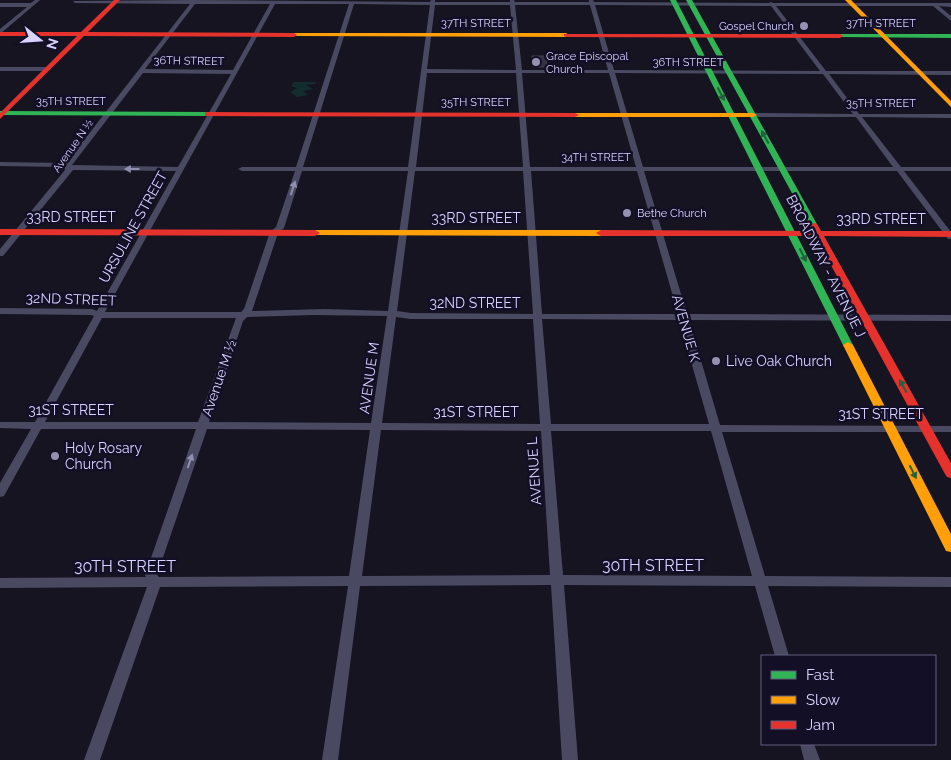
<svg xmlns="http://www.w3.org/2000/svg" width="951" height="760" font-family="Raleway,sans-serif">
  <rect width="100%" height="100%" fill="#161421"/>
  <polygon fill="#132c2d" points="294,82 316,82 315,84 306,85 313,89 303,91 308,95 297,97 290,92 297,88 291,86"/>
  <polygon fill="#343243" stroke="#433f54" points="532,56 546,56 547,67 533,67"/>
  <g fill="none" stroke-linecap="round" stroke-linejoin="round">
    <g fill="#4a4962" fill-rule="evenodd">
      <polygon points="35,0 40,0 0,34 0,29 27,7 0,7 0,3 31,3"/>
      <path d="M193,0L430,2L431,0H435V2H510V0H514L515,2H589V0H593L594,2L769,3L771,2L773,3H951V7L939,6L951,16V21L933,6H776L826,71H951V75L829,74L859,114H951V118L862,117L901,167H951V171H904L951,232V239H948L897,171H644L687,314L951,315V321L689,320L720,425L951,426V432H722L765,576L951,577V587L768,586L789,656H775L755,586L564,585L578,760H562L551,585L360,586L338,760H322L348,586L160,587L100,760H84L147,587L0,588V578L146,577L145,575L196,429H41L4,496L0,497V483L31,429L0,428V422H35L94,316L91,315L0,314V308L92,309L97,311L176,171L73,170L3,256H0V249L65,170L64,167L0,166V162L66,163L190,4L75,3L73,1ZM195,4H270L233,70L145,69ZM275,4H349L296,167H242L238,169L242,171H295L276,227L270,232L244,309L241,312H105ZM354,4L430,5L408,167H303ZM435,5H510L516,70L427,69ZM515,5H590L608,70H522ZM595,5L771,6L820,71L614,70ZM143,73L231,74L178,167L72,165ZM427,73H516L523,167H416ZM522,73H609L636,167H530ZM615,73L823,74L853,114L753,113L750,115L753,117H856L893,167H643ZM302,171H408L388,311L325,309L252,311L278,233L284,228ZM415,171H523L533,314L411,313L397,311ZM531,171H637L678,314H542ZM313,315L387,316L371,423L209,422L243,321L247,317ZM396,317L411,319H533L540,424L382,423ZM102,318H236L198,422H45ZM542,319L679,320L709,424H551ZM207,429L370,430L349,576L159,577L157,575ZM381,430L541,431L550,575L362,576ZM551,431H711L752,576L563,575Z"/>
      <polygon points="0,67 46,67 49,69 46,71 0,71"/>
      <polygon points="800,744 814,744 820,760 804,760"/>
    </g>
    <g fill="#30b455" fill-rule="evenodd">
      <polygon points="670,0 676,0 853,345 852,347 844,347 843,345"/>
      <polygon points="686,0 692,0 818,226 817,228 811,228 810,226"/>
      <polygon points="840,34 951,34 951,38 838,37 837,36"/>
      <polygon points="0,111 208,112 212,114 208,116 0,115"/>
    </g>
    <g fill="#ff9f0a" fill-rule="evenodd">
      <polygon points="845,0 851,0 951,101 951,107"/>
      <polygon points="294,33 566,33 569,35 566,37 292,36 291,35"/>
      <polygon points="572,113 753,113 757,115 753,117 575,117 571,115"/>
      <polygon points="315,230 601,230 606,233 601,236 312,235 312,231"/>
      <polygon points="848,342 853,345 951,534 951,552 946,551 843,345"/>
    </g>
    <g fill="#e5322d" fill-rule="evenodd">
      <polygon points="114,0 120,0 88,32 294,33 297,35 294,37 84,36 0,119 0,113 77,36 0,36 0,32 81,32"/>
      <polygon points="564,34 840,34 843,36 840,38 566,37 564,36"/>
      <polygon points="205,112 575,113 579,115 575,117 208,116 205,116"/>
      <polygon points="814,223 817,224 821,231 951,231 951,237 824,236 951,463 951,478 947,477 945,474 815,236 601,236 596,233 601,230 812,231 810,226"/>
      <polygon points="0,229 315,230 320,233 315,236 0,235"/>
    </g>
  </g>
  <defs><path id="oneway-solid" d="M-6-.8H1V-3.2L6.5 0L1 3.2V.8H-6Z" transform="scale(1.25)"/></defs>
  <g fill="#22623e">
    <use href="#oneway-solid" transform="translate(721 94) rotate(63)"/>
    <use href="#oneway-solid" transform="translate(765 137) rotate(-119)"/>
    <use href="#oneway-solid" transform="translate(803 255) rotate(63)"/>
    <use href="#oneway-solid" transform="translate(903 386) rotate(-119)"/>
    <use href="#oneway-solid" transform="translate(913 472) rotate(63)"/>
  </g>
  <g fill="#928eb0">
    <use href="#oneway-solid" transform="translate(132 169) rotate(-180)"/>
    <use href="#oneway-solid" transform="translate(293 188) rotate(-72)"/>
    <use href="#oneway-solid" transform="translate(190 461) rotate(-71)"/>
  </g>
  <g fill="#9591b1" stroke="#130f26" stroke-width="2">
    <circle cx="804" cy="26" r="5"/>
    <circle cx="536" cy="62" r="5"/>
    <circle cx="627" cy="213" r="5"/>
    <circle cx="716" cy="361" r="5"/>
    <circle cx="55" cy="456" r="5"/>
  </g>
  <g text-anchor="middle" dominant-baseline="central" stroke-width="5" stroke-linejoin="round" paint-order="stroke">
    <g font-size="11" fill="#d9d4ff" stroke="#130f26">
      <text x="476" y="23">37TH STREET</text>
      <text x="881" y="23">37TH STREET</text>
      <text transform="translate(189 61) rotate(1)">36TH STREET</text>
      <text x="688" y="62">36TH STREET</text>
      <text x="71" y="101">35TH STREET</text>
      <text x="476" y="102">35TH STREET</text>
      <text x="881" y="103">35TH STREET</text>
      <text transform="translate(73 146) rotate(-55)">Avenue N ½</text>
      <text x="596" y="157">34TH STREET</text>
    </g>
    <g font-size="11" fill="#d9d4ff" stroke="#130f26" text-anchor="start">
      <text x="794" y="26" text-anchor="end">Gospel Church</text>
      <text x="546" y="56">Grace Episcopal<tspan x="546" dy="13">Church</tspan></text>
      <text x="637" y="213">Bethe Church</text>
    </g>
    <g font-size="14" fill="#d9d4ff" stroke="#130f26">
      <text x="71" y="217">33RD STREET</text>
      <text x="476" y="218">33RD STREET</text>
      <text x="881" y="219">33RD STREET</text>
      <text transform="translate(133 227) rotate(-61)">URSULINE STREET</text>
      <text transform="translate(826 266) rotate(63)">BROADWAY - AVENUE J</text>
      <text transform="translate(71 299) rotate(2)">32ND STREET</text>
      <text x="475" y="303">32ND STREET</text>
      <text transform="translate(686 328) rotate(74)">AVENUE K</text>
      <text transform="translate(219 378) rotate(-71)">Avenue M ½</text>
      <text transform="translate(369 378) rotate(-82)">AVENUE M</text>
      <text x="71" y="410">31ST STREET</text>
      <text x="476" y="412">31ST STREET</text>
      <text x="881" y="414">31ST STREET</text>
      <text transform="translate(534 471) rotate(-94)">AVENUE L</text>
    </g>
    <g font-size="14" fill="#d9d4ff" stroke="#130f26" text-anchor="start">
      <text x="726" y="361">Live Oak Church</text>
      <text x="65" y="448">Holy Rosary<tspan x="65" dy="16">Church</tspan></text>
    </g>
    <g font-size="16" fill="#d9d4ff" stroke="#130f26">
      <text x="653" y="565">30TH STREET</text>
      <text x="125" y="566">30TH STREET</text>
    </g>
  </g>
  <rect x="761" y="655" width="175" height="90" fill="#130f26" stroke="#625e7d"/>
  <rect x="771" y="671" width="25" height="8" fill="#30b455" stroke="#625e7d"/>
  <text x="806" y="680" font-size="15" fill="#d9d4ff">Fast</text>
  <rect x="771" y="696" width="25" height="8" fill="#ff9f0a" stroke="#625e7d"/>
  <text x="806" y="705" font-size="15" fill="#d9d4ff">Slow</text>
  <rect x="771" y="721" width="25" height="8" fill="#e5322d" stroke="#625e7d"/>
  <text x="806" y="730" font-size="15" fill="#d9d4ff">Jam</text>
  <g transform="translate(40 40) rotate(107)" stroke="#130f26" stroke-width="4" paint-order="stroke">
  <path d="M0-4L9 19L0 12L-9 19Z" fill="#d9d4ff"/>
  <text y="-8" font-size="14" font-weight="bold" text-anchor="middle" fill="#d9d4ff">N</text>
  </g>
</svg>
